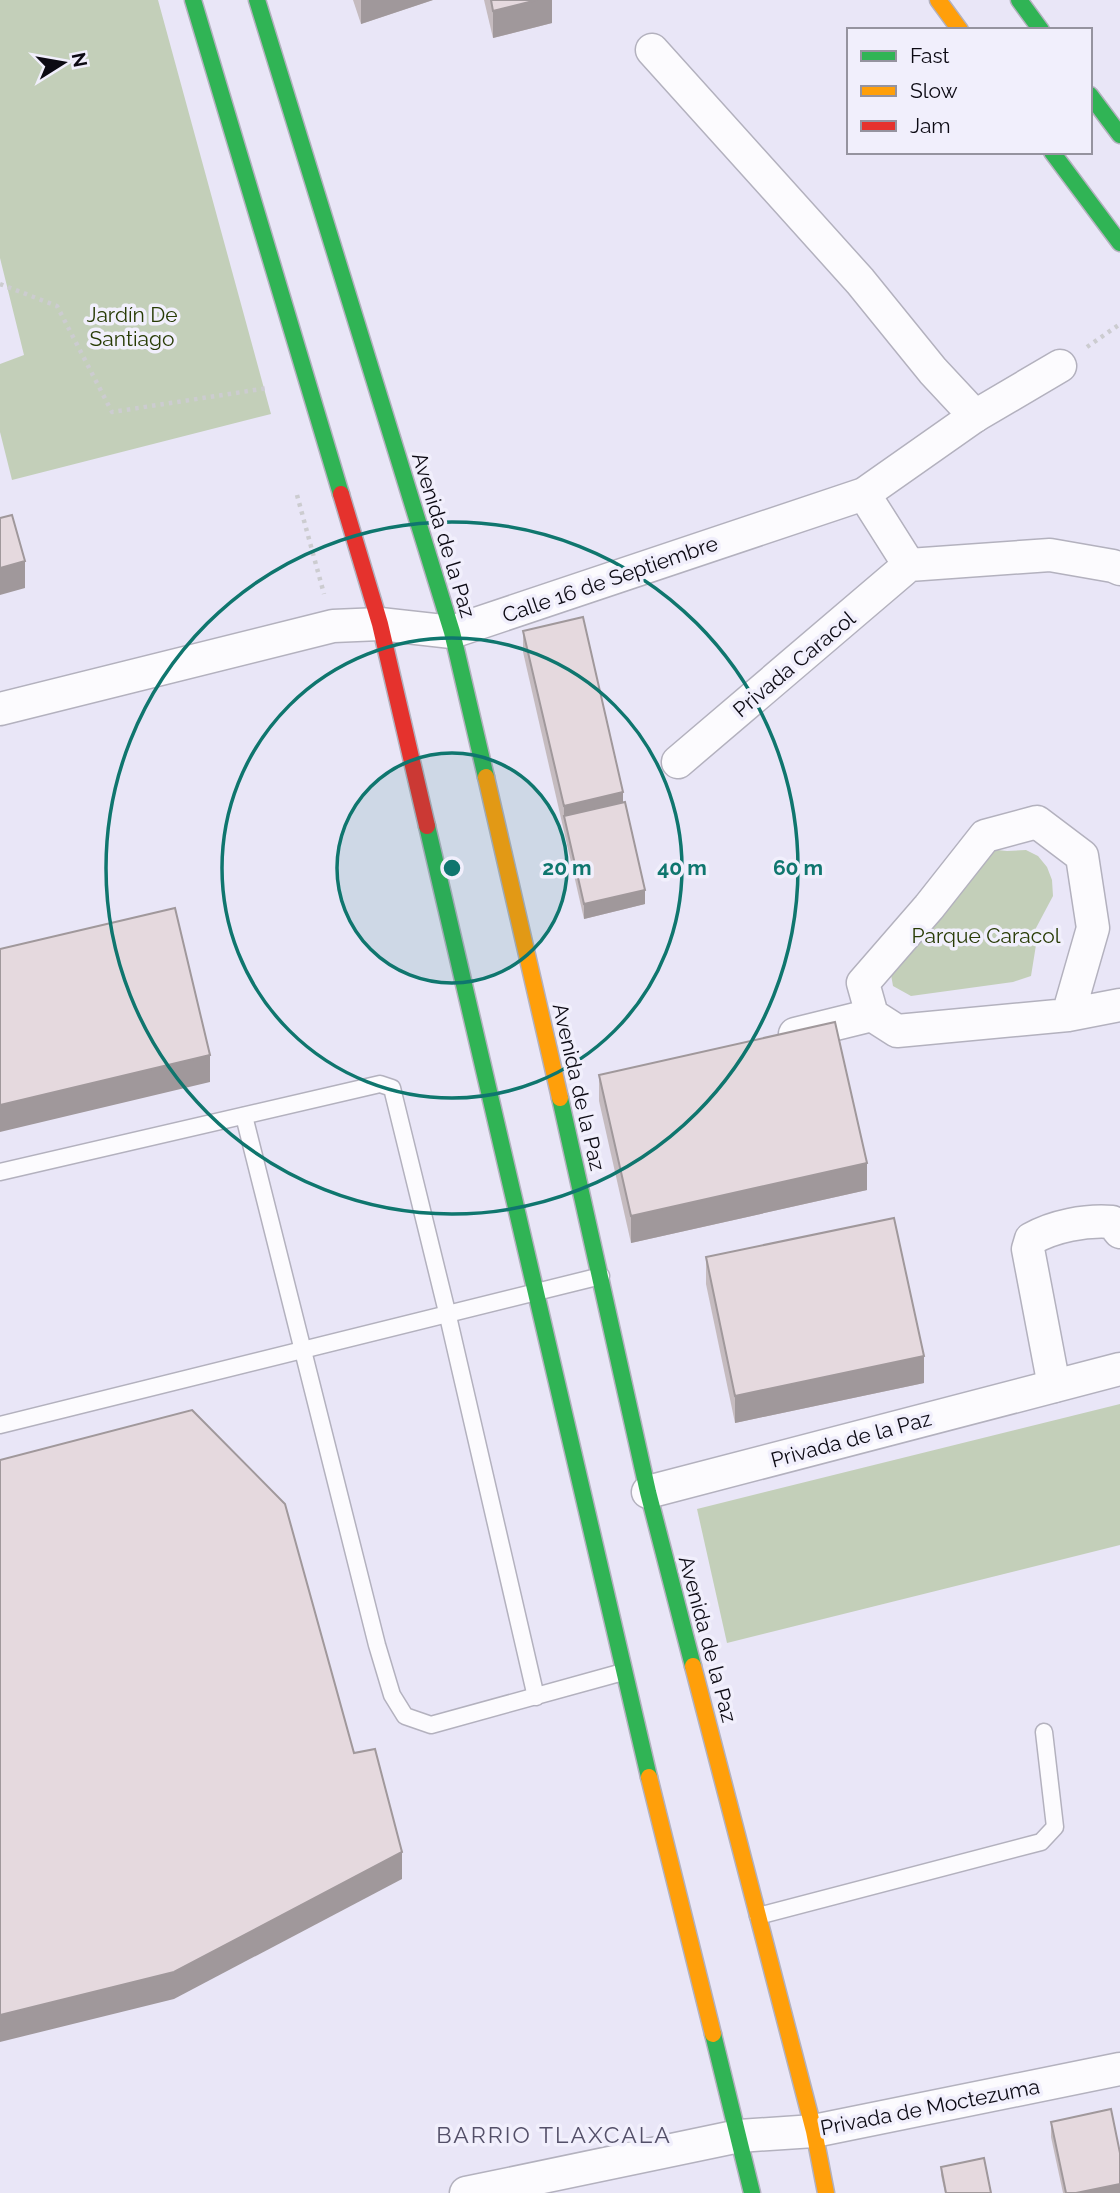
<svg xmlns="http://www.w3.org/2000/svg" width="1120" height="2193" font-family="Raleway,sans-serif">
  <rect width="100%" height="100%" fill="#e9e6f7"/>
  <g fill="#c3cfb9">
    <polygon points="0,0 158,0 271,414 12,480 0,432 0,364 24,355 0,258"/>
    <polygon points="997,850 1007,851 1026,850 1038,856 1047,867 1052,880 1053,896 1036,928 1036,945 1031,976 1013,982 911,996 893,986 890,969 987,852"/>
    <polygon points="1120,1404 1120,1545 727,1643 697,1509"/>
  </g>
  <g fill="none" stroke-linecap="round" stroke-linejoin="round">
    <g stroke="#b3b1be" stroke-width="19">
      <g id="lane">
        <polyline points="244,1116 377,1645 392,1695 405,1716 431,1725 623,1672"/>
        <polyline points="0,1172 380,1084 392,1088 447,1312 536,1697"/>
        <polyline points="0,1425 601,1276"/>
        <polyline points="758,1916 1041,1842 1055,1827 1044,1732"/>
      </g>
    </g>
    <g stroke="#b3b1be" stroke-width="35">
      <g id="street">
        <polyline points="652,50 860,281 933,371 975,416"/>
        <polyline points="864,494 909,565"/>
        <polyline points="0,709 333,626 380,624 452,632 864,494 975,416 1060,366"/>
        <polyline points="678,762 909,565 1050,555 1113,566 1120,569"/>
        <polyline points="1068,1015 1093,928 1082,856 1037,822 985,836 929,907 863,983 872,1015 897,1031 1068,1015 1120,1005"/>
        <polyline points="795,1034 872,1015"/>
        <path d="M1054,1386L1028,1249L1031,1239C1054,1226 1085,1220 1112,1222L1120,1232"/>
        <polyline points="648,1492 1120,1369"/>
        <polyline points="466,2193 739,2136 814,2131 1120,2069"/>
      </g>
    </g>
    <g stroke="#b3b1be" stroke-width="19">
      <g id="fast">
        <polyline points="193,0 341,494"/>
        <polyline points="257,0 452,632 486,777"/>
        <polyline points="1019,0 1041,30"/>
        <polyline points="1090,95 1120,135"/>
        <polyline points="1052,152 1120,243"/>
        <polyline points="427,826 649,1777"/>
        <polyline points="560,1098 648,1492 693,1666"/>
        <polyline points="713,2034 752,2193"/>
      </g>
    </g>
    <g stroke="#b3b1be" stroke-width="19">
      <g id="slow">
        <polyline points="938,0 960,30"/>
        <polyline points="486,777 560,1098"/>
        <polyline points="693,1666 814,2131 826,2193"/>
        <polyline points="649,1777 713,2034"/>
      </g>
    </g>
    <g stroke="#b3b1be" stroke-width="19">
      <polyline id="jam" points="341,494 380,624 427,826"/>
    </g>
    <g stroke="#ccccd0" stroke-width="4.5" stroke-dasharray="3.5 5" stroke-linecap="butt">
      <polyline points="0,284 57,306 112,412 268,388"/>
      <polyline points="1087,347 1120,324"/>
      <polyline points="297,495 324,594"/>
    </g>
    <use href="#lane" stroke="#fcfbfe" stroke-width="16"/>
    <use href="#street" stroke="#fcfbfe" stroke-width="32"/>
    <use href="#fast" stroke="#30b455" stroke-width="16"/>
    <use href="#slow" stroke="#ff9f0a" stroke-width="16"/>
    <use href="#jam" stroke="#e5322d" stroke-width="16"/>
  </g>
  <g fill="#c5bbbf">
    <polygon points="353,0 433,0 361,24"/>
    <polygon points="484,0 552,0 552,23 493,38"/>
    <polygon points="523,631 623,803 645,904 584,919 523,652"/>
    <polygon points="599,1075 867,1190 631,1243 599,1101"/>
    <polygon points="706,1257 924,1383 735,1423 706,1284"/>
    <polygon points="1051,2122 1120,2193 1063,2193 1051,2137"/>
    <polygon points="941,2167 991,2193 945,2193 941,2175"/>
  </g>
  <g fill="#a0989b">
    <polygon points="361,0 433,0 361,24"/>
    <polygon points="537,0 552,0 552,23 493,38 493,11"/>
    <polygon points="25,561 25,588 0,595 0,568"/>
    <polygon points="623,792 623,814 564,816 564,806"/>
    <polygon points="645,890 645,904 584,919 584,904"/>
    <polygon points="210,1055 210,1082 0,1132 0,1105"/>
    <polygon points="867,1163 867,1190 631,1243 631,1216"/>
    <polygon points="924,1356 924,1383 735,1423 735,1396"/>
    <polygon points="402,1852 402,1879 174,1999 0,2042 0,2015"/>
    <polygon points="1120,2184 1120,2193 1076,2193"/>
  </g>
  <g fill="#e5d9de" stroke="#a0989b" stroke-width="2">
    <polygon points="491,0 537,0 493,11"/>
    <polygon points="12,515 25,561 0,568 0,518"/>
    <polygon points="583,617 623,792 564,806 523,631"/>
    <polygon points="625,802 645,890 584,904 564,816"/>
    <polygon points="175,908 210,1055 0,1105 0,949"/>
    <polygon points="835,1022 867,1163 631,1216 599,1075"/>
    <polygon points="894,1218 924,1356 735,1396 706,1257"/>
    <polygon points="192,1410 285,1504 354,1753 375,1749 402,1852 174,1972 0,2015 0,1460"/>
    <polygon points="1111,2109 1120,2153 1120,2184 1076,2193 1066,2193 1051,2122"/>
    <polygon points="984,2158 991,2193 946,2193 941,2167"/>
  </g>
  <circle cx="452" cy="868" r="115" fill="#0f766e" fill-opacity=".12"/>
  <g fill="none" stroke="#0f766e" stroke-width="3.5">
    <circle cx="452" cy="868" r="115"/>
    <circle cx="452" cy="868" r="230"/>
    <circle cx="452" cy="868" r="346"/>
  </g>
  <g text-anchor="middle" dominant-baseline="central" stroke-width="7" stroke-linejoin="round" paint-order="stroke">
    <g font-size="21" fill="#283b05" stroke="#f1effc">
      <text x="132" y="314">Jardín De<tspan x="132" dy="24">Santiago</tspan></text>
      <text x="986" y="935">Parque Caracol</text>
    </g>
    <g font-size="21" fill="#0c0a13" stroke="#f1effc">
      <text transform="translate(444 535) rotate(73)">Avenida de la Paz</text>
      <text transform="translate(610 579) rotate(-19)">Calle 16 de Septiembre</text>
      <text transform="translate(794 664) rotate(-40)">Privada Caracol</text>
      <text transform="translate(579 1087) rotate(77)">Avenida de la Paz</text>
      <text transform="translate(851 1439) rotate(-15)">Privada de la Paz</text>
      <text transform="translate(708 1639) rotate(75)">Avenida de la Paz</text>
      <text transform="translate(930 2107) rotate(-11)">Privada de Moctezuma</text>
    </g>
    <g font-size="23" letter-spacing="2" fill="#534f68" stroke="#f1effc">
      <text x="554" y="2134">BARRIO TLAXCALA</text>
    </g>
  </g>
  <circle cx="452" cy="868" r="10" fill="#0f766e" stroke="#f1effc" stroke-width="3.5"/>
  <g font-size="21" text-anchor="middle" font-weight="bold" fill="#0f766e" stroke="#f1effc" stroke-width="7" stroke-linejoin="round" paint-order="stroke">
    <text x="567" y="875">20 m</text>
    <text x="682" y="875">40 m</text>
    <text x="798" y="875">60 m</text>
  </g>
  <rect x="847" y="28" width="245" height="126" fill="#f1effc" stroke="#95939f" stroke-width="2"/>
  <rect x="861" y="51" width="35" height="10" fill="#30b455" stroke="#95939f" stroke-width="2"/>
  <text x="910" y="63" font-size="21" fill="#0c0a13">Fast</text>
  <rect x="861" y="86" width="35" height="10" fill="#ff9f0a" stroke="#95939f" stroke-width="2"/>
  <text x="910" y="98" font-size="21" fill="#0c0a13">Slow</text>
  <rect x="861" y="121" width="35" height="10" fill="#e5322d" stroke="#95939f" stroke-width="2"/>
  <text x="910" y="133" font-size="21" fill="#0c0a13">Jam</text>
  <g transform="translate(63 63) rotate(79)" stroke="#f1effc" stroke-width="5" paint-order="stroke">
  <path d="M0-5L12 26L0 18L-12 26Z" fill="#0c0a13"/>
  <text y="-10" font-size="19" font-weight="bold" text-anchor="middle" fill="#0c0a13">N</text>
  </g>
</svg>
